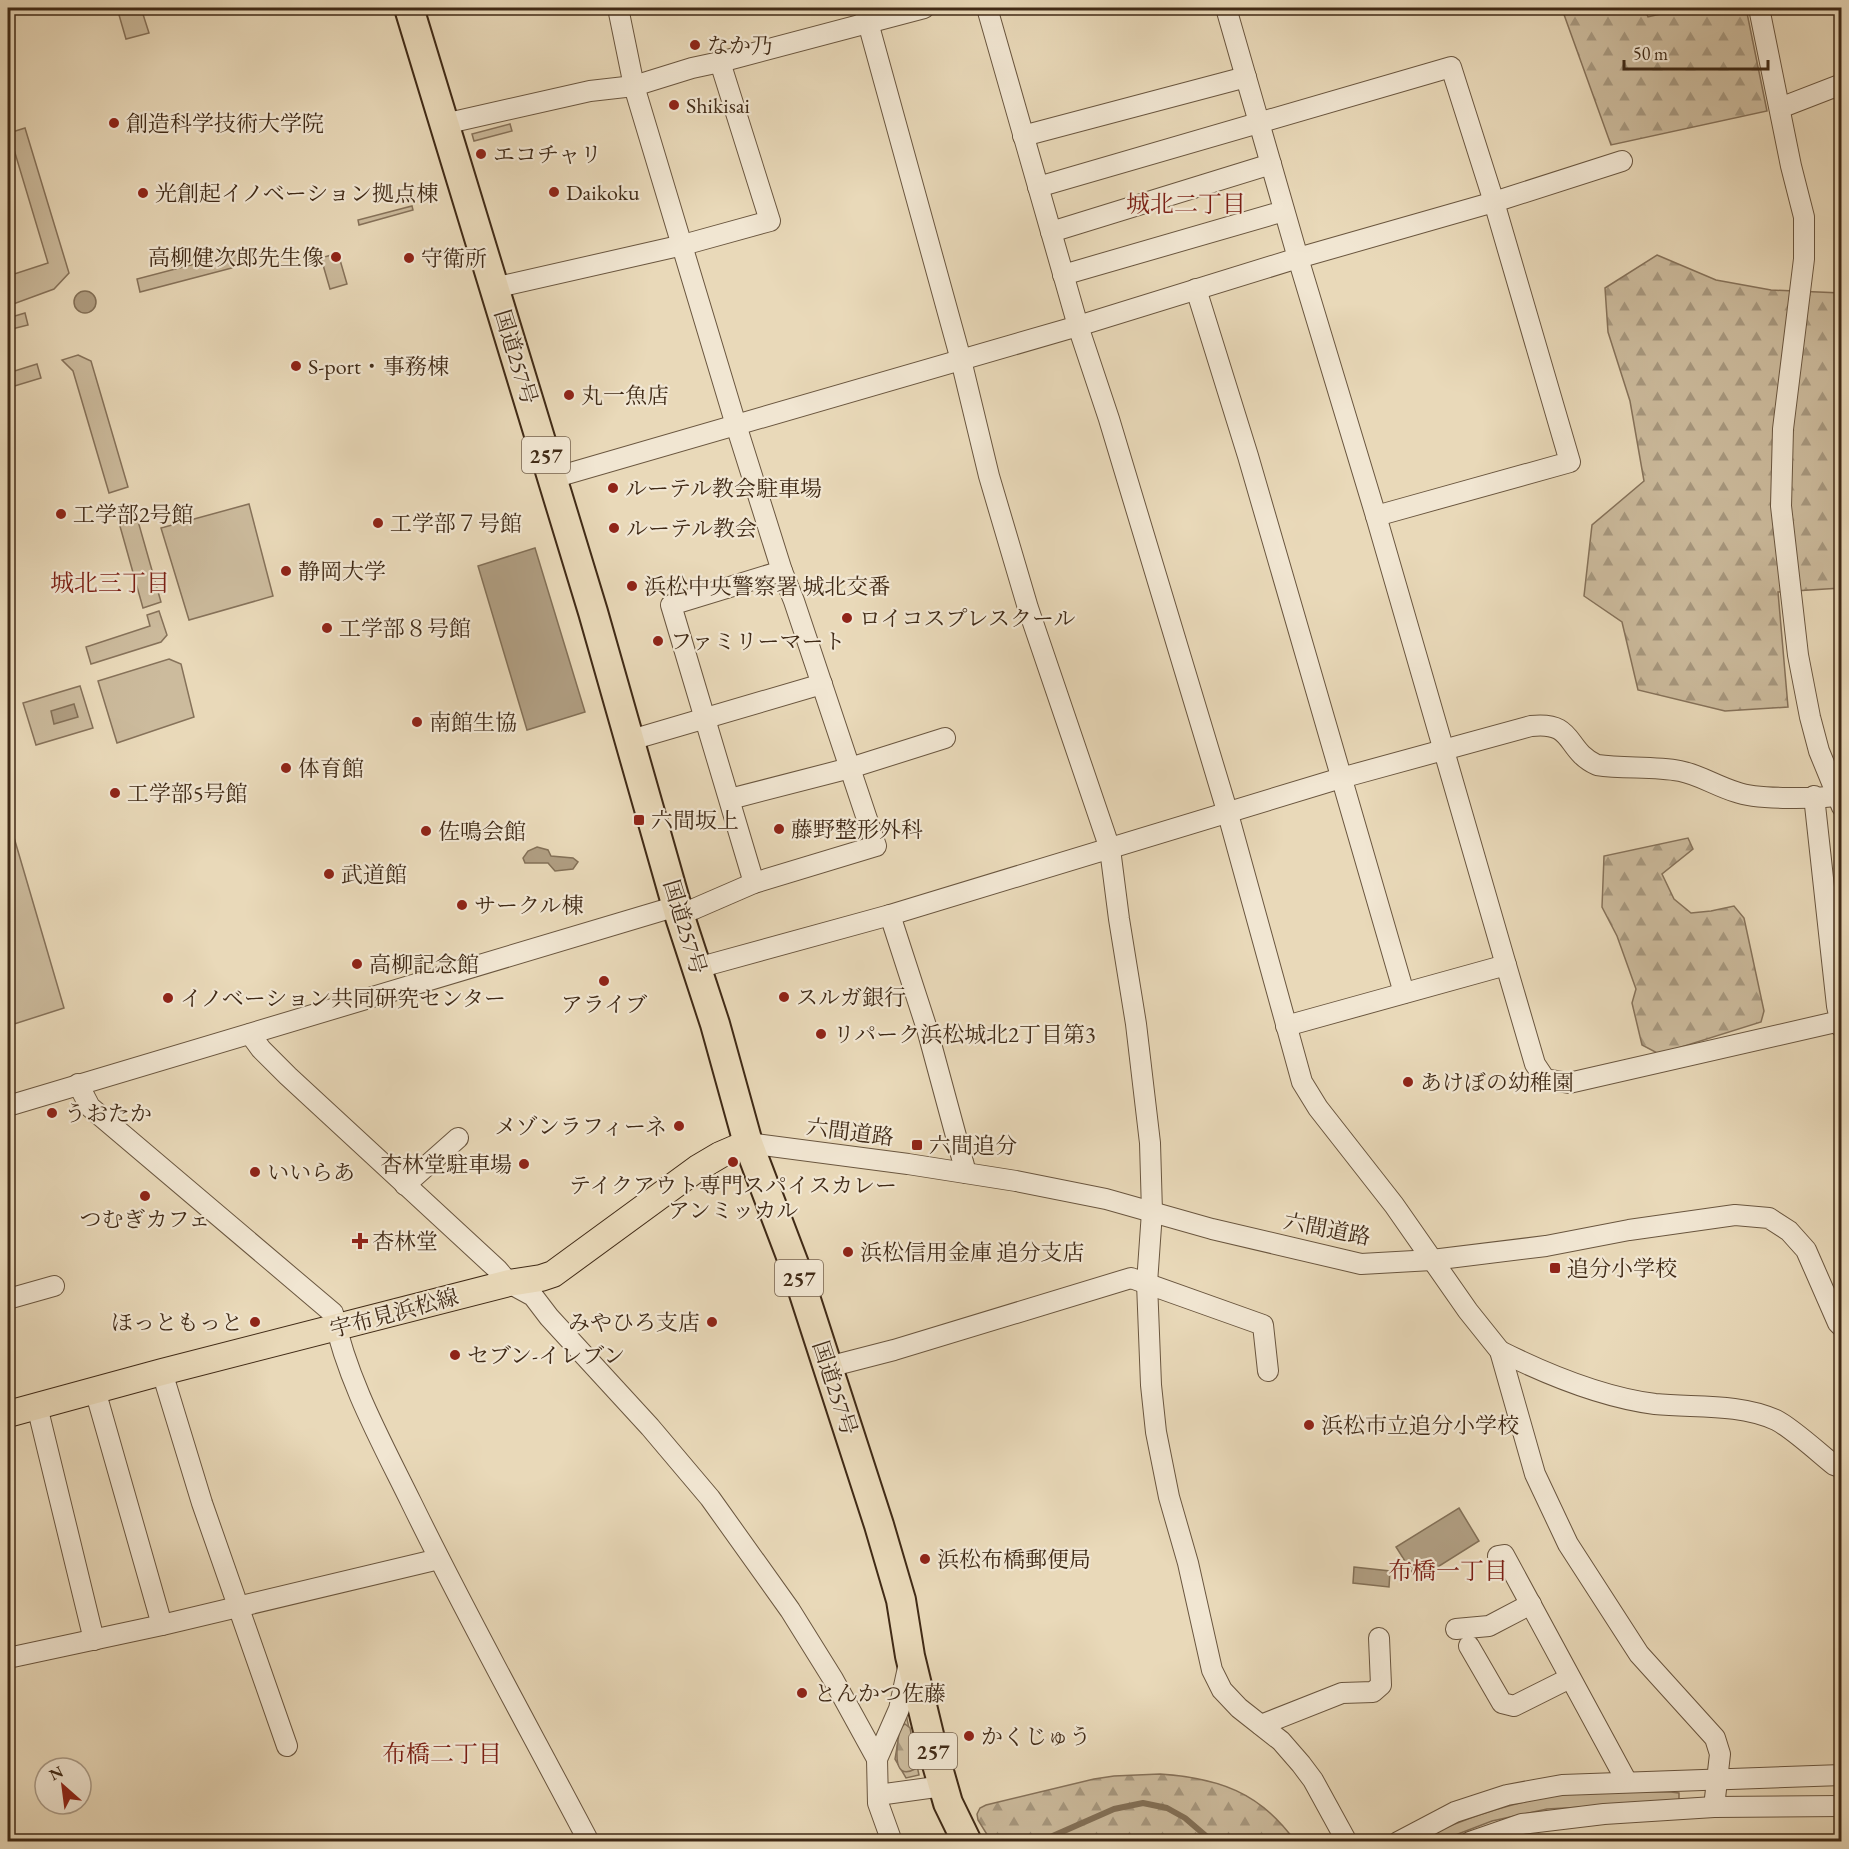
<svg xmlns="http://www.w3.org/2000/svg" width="1849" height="1849" font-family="'EB Garamond','Noto Serif JP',serif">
  <defs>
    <pattern id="forest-firs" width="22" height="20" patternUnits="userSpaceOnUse" patternTransform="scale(1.5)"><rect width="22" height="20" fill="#ccbb9d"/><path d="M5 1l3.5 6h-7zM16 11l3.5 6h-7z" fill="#a7987f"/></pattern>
  </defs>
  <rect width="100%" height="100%" fill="#e9d9b9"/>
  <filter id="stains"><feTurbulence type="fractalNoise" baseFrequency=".00333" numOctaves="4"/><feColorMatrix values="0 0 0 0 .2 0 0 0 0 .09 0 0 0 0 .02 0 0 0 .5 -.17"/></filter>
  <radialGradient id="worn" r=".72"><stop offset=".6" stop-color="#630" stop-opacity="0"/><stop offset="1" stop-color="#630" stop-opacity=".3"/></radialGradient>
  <g fill="#ccbb9d" stroke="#86725a" stroke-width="1.5">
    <polygon points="117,8 141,8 149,33 126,39"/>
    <polygon points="510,124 512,131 474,141 472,134"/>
    <polygon points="25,128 69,273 54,289 8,306 8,276 48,263 9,133"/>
    <polygon points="412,206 413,210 359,225 358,220"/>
    <polygon points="248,250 251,263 140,292 137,279"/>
    <polygon points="338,253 347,284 330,289 321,258"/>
    <polygon points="25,313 28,325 8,330 8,318"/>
    <polygon points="78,355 91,361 128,487 109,493 73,371 62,360"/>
    <polygon points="37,364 41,378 8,388 8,373"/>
    <polygon points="249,504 273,596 189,620 161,528"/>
    <polygon points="134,507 161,602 143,608 116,512"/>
    <polygon points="159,611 167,635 161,642 91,664 86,647 150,626 147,615"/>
    <polygon points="169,659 181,664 194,717 117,743 98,681"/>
    <polygon points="80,686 93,728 36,745 23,703"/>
    <polygon points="8,817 64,1008 8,1026"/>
    <polygon points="904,1705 919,1775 906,1778 895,1759"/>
    <path d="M1671,1792L1679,1793V1799L1675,1802L1547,1809L1492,1821L1445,1839L1415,1842C1456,1821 1501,1806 1546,1797C1584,1790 1633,1792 1671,1792Z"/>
  </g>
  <g fill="url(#forest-firs)" stroke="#86725a" stroke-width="1.5">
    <polygon points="1567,8 1644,8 1648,17 1686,8 1746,8 1767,111 1611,145 1562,9"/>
    <polygon points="1657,255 1716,280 1771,290 1841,293 1841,588 1778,592 1788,707 1725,711 1638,690 1622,622 1584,596 1592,525 1644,481 1630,401 1608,332 1605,288"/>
    <polygon points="1688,838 1693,849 1662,874 1674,899 1691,913 1711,911 1734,906 1744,918 1764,1011 1761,1022 1659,1054 1642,1045 1632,1003 1636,989 1617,936 1602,907 1604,856"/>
    <path d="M905,1724L910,1728L917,1764L915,1769C889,1783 898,1739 900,1728Z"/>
    <path d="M1160,1774C1218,1778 1260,1792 1295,1841H991L978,1820L977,1814L980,1808L986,1805L1094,1779L1114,1776Z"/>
  </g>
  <g fill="#b09e82" stroke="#837057" stroke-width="1.5">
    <circle cx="85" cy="302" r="11"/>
    <polygon points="535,548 585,712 527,730 478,566"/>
    <polygon points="74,704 78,717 54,724 51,711"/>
    <polygon points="537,847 548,850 551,856 573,858 578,862 573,869 555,871 548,863 525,863 523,858 528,851"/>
    <polygon points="1459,1508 1479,1541 1417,1580 1396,1547"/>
    <polygon points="1354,1567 1390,1571 1389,1587 1353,1583"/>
  </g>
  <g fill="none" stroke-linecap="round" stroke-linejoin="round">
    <polyline stroke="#837057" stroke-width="6" points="1039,1842 1114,1809 1143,1803 1167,1808 1185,1818 1213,1842"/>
    <g stroke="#6a563f" stroke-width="22">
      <g id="minor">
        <polyline points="618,8 634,86 736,425 782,571 794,601 876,846 754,883 694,909 679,914"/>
        <polyline points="864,8 961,360 989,476 1028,608 1110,849 1119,919 1136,1024 1150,1143 1152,1212 1147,1283 1151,1385 1156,1432 1169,1497 1188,1563 1212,1670 1222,1690 1239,1708 1281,1741 1301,1764 1313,1780 1347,1842"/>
        <polyline points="987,8 1078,326 1109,419 1228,814 1302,1082 1318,1108 1394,1205 1468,1311 1500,1351 1535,1474 1568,1544 1639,1654 1715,1738 1720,1754 1714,1807"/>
        <polyline points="1226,8 1298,258 1376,516 1506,965 1286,1026"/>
        <polyline points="1759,8 1791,166 1804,217 1804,259 1783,429 1781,506 1798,655 1810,717 1819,751 1842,807"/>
        <polyline points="1780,108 1842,84"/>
        <polyline points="444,124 590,91 634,86 692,68 720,62 924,8"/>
        <polyline points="1023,136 1246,77"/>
        <polyline points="1038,187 1451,67 1494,202 1570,462 1376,516"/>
        <polyline points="1051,232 1271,164"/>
        <polyline points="1063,275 1284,211"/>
        <polyline points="494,288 683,245 770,221 720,62"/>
        <polyline points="1196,289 1248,456 1404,993"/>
        <polyline points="553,478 1078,326 1298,258 1494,202 1622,161"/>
        <polyline points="631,740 822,684"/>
        <polyline points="1814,796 1837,1006 1842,1028"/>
        <polyline points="730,799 850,768 945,738"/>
        <polyline points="754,883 671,605 782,571"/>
        <polyline points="890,915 927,1029 966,1173"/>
        <polyline points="1506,965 1535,1064 1545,1079 1569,1083 1840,1021"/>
        <path d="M697,968L890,915L1341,778L1531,726C1576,721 1564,750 1597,765C1624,769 1653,766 1680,771C1700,775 1716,786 1736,792C1757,800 1819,799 1842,795"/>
        <polyline points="250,1034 261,1049 288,1076 497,1269 509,1283 533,1296 549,1317 650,1427 710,1498 790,1610 833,1679 877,1759"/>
        <path d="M78,1084L90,1107L333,1313C347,1380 381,1441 411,1502C467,1617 529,1728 589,1842"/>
        <polyline points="8,1106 667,909 676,904"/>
        <polyline points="748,1143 908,1164 1016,1181 1106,1199 1212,1229 1361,1264 1432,1260 1546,1246 1629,1230 1735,1215 1769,1218 1789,1231 1806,1250 1838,1323 1842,1327"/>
        <polyline points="405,1185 458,1138"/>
        <polyline points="8,1299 54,1286"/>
        <path d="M1500,1351C1548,1375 1601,1397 1655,1404C1695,1408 1738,1403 1776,1420C1792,1428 1819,1453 1834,1465L1842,1468"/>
        <polyline points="828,1367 894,1350 1131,1278 1263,1325 1268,1371"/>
        <polyline points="162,1372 202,1503 287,1746"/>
        <polyline points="95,1390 162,1625"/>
        <polyline points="37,1406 94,1640"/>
        <polyline points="1498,1556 1504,1555 1627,1782"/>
        <polyline points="1456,1629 1489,1626 1531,1604"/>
        <polyline points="1469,1646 1502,1703 1514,1706 1570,1678"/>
        <polyline points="8,1658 162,1625 439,1559"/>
        <polyline points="1261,1725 1342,1693 1373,1692 1381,1685 1379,1638"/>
        <polyline points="878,1795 943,1786"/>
        <polyline points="892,1842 878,1803 877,1759 899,1709 909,1663"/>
        <polyline points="1398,1842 1455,1812 1507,1795 1562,1785 1842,1775"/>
        <polyline points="1470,1842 1522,1824 1604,1814 1714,1807 1842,1806"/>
      </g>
    </g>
    <g stroke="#402a16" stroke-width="28">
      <polyline id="major" points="8,1414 162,1372 509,1283 541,1278 553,1274 698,1168 720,1155 748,1143"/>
    </g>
    <g stroke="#402a16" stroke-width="32">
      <polyline id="highway" points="409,8 593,612 679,914 715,1024 748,1143 797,1272 879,1525 901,1600 910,1656 932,1747 948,1803 967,1842"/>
    </g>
    <use href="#minor" stroke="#f1e6d2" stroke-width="20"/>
    <use href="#major" stroke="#e9d9b9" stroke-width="26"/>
    <use href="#highway" stroke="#e9d9b9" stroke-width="28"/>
  </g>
  <g fill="#8f2418" stroke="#f1e6d2" stroke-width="2">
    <circle cx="695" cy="45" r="6"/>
    <circle cx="674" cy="105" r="6"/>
    <circle cx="114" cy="123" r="6"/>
    <circle cx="481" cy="154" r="6"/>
    <circle cx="554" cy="192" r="6"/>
    <circle cx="143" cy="193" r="6"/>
    <circle cx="336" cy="257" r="6"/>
    <circle cx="409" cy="258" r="6"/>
    <circle cx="296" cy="366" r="6"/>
    <circle cx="569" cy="395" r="6"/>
    <circle cx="613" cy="488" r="6"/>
    <circle cx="61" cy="514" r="6"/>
    <circle cx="378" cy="523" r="6"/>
    <circle cx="614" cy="528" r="6"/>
    <circle cx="286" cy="571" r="6"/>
    <circle cx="632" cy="586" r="6"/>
    <circle cx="847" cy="618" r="6"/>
    <circle cx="327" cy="628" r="6"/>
    <circle cx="658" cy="641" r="6"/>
    <circle cx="417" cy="722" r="6"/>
    <circle cx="286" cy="768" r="6"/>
    <circle cx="115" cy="793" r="6"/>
    <rect x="633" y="814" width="12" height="12" rx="3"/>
    <circle cx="779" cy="829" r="6"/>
    <circle cx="426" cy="831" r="6"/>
    <circle cx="329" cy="874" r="6"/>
    <circle cx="462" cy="905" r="6"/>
    <circle cx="357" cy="964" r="6"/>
    <circle cx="604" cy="981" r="6"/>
    <circle cx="784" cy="997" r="6"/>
    <circle cx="168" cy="998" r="6"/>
    <circle cx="821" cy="1034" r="6"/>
    <circle cx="1408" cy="1082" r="6"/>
    <circle cx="52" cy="1113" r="6"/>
    <circle cx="679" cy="1126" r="6"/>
    <rect x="911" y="1139" width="12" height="12" rx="3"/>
    <circle cx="733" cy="1162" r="6"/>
    <circle cx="524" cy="1164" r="6"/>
    <circle cx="255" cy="1172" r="6"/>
    <circle cx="145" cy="1196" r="6"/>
    <path d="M357 1232h6v6h6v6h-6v6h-6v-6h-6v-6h6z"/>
    <circle cx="848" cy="1252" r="6"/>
    <rect x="1549" y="1262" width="12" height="12" rx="3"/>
    <circle cx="255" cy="1322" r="6"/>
    <circle cx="712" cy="1322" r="6"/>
    <circle cx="455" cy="1355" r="6"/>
    <circle cx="1309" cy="1425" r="6"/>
    <circle cx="925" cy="1559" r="6"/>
    <circle cx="802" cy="1693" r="6"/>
    <circle cx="969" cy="1736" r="6"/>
  </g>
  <g text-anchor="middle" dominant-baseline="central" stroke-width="4.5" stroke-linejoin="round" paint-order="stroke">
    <g fill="#f1e6d2" stroke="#75624e" stroke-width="1.5">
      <rect x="522" y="437" width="48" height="36" rx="4.5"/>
      <rect x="775" y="1260" width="48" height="36" rx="4.5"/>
      <rect x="909" y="1733" width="48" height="36" rx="4.5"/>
    </g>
    <g font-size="21" font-weight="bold" fill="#402a16">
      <text x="546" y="455">257</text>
      <text x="799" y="1278">257</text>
      <text x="933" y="1751">257</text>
    </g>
    <g font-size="22" fill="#402a16" stroke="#f1e6d2" text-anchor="start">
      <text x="707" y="45">なか乃</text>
      <text x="686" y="105">Shikisai</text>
      <text x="126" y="123">創造科学技術大学院</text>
      <text x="493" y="154">エコチャリ</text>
      <text x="566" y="192">Daikoku</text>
      <text x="155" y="193">光創起イノベーション拠点棟</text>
      <text x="324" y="257" text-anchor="end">高柳健次郎先生像</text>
      <text x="421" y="258">守衛所</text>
      <text x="308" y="366">S-port・事務棟</text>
      <text x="581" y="395">丸一魚店</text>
      <text x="625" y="488">ルーテル教会駐車場</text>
      <text x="73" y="514">工学部2号館</text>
      <text x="390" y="523">工学部７号館</text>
      <text x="626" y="528">ルーテル教会</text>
      <text x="298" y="571">静岡大学</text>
      <text x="644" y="586">浜松中央警察署 城北交番</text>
      <text x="859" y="618">ロイコスプレスクール</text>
      <text x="339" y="628">工学部８号館</text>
      <text x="670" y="641">ファミリーマート</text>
      <text x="429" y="722">南館生協</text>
      <text x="298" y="768">体育館</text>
      <text x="127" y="793">工学部5号館</text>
      <text x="651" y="820">六間坂上</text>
      <text x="791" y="829">藤野整形外科</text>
      <text x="438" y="831">佐鳴会館</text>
      <text x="341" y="874">武道館</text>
      <text x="474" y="905">サークル棟</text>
      <text x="369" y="964">高柳記念館</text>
      <text x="796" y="997">スルガ銀行</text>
      <text x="180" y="998">イノベーション共同研究センター</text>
      <text x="604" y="1004" text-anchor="middle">アライブ</text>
      <text x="833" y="1034">リパーク浜松城北2丁目第3</text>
      <text x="1420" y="1082">あけぼの幼稚園</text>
      <text x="64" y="1113">うおたか</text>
      <text x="667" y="1126" text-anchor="end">メゾンラフィーネ</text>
      <text x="929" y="1145">六間追分</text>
      <text x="512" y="1164" text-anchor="end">杏林堂駐車場</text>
      <text x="267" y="1172">いいらあ</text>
      <text x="733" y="1185" text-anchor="middle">テイクアウト専門スパイスカレー<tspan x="733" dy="25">アンミッカル</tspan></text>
      <text x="145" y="1219" text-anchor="middle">つむぎカフェ</text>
      <text x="372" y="1241">杏林堂</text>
      <text x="860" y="1252">浜松信用金庫 追分支店</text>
      <text x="1567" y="1268">追分小学校</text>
      <text x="243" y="1322" text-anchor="end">ほっともっと</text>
      <text x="700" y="1322" text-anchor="end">みやひろ支店</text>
      <text x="467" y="1355">セブン-イレブン</text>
      <text x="1321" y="1425">浜松市立追分小学校</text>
      <text x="937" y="1559">浜松布橋郵便局</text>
      <text x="814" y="1693">とんかつ佐藤</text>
      <text x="981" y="1736">かくじゅう</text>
    </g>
    <g font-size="22" fill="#402a16" stroke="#f1e6d2">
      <text transform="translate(516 357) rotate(73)">国道257号</text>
      <text transform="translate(685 927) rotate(73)">国道257号</text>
      <text transform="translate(850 1132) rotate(7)">六間道路</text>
      <text transform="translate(1327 1229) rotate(11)">六間道路</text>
      <text transform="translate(394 1313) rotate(-15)">宇布見浜松線</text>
      <text transform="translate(835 1388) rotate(72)">国道257号</text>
    </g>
    <g font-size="24" fill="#7a1f14" stroke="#f1e6d2">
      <text x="1186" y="203">城北二丁目</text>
      <text x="110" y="582">城北三丁目</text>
      <text x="1448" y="1570">布橋一丁目</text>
      <text x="442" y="1753">布橋二丁目</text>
    </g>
  </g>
  <rect width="1849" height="1849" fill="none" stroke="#e9d9b9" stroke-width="30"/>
  <rect x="9" y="9" width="1831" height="1831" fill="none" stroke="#402a16" stroke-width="3"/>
  <rect x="15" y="15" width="1819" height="1819" fill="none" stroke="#402a16" stroke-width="1.5"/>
  <g transform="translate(63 1786) rotate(332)"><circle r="28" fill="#f1e6d2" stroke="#aa9b87" stroke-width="1.5"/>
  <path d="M0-4.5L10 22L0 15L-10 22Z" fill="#8f2418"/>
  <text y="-9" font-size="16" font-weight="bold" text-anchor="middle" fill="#402a16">N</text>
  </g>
  <path d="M1624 60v9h144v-9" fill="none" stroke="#402a16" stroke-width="3"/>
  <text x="1633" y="60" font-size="18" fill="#402a16" stroke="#f1e6d2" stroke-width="4.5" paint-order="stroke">50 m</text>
  <rect width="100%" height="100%" filter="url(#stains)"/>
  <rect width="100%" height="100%" fill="url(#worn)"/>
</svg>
